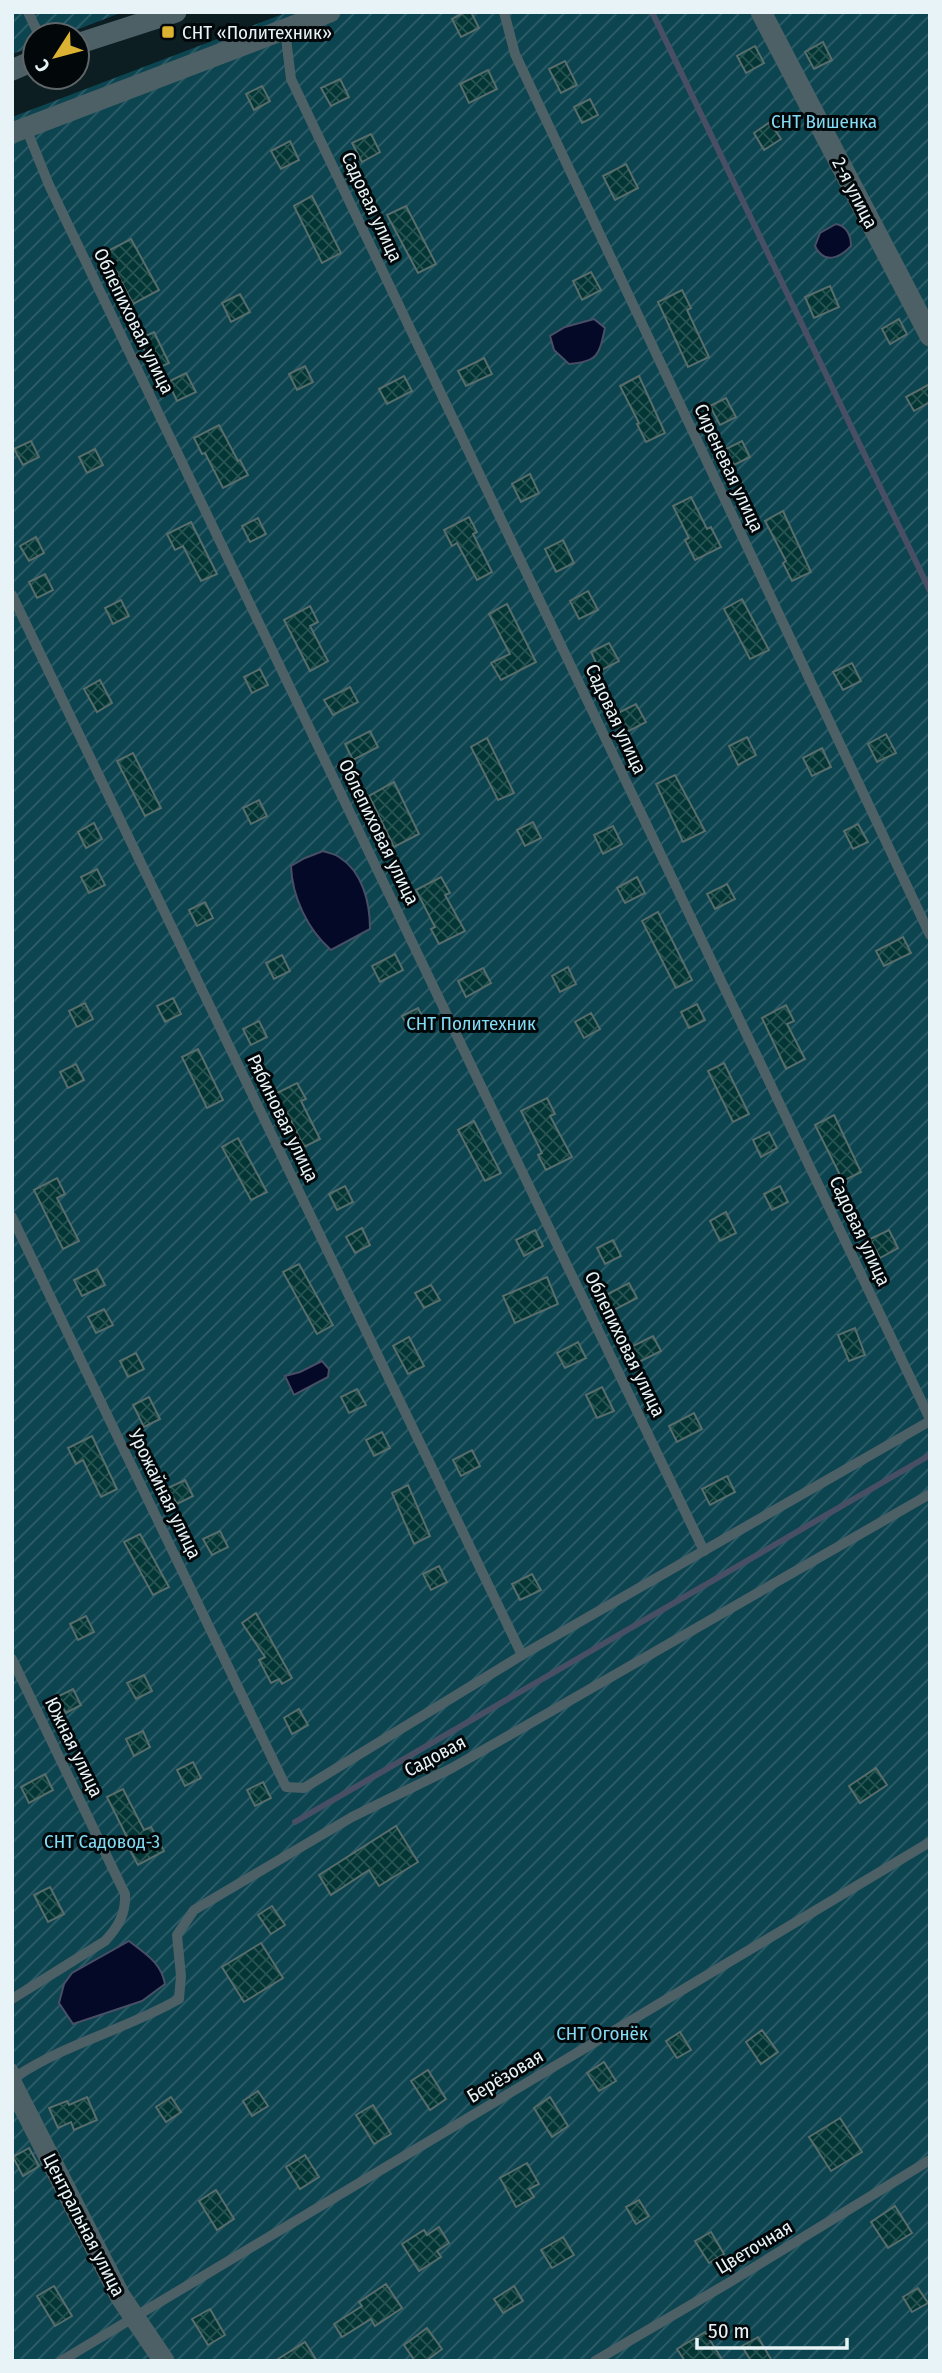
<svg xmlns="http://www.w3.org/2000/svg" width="942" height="2373" font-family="'Fira Sans Condensed',sans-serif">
  <defs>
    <pattern id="garden-furrows" width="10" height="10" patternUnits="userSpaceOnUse" patternTransform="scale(1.75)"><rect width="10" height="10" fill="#0c4450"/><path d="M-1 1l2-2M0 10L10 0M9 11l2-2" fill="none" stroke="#2f5f6a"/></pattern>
    <pattern id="building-cross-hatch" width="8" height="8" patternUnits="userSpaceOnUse" patternTransform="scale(1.75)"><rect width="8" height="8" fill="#033634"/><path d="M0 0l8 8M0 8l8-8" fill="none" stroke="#285452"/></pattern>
  </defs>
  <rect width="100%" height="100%" fill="#0c1e22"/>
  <g fill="url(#garden-furrows)">
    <polygon points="12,12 123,12 63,35 35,35 35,46 12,54"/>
    <polygon points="288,12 930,12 930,2361 12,2361 12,2005 105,1945 12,2000 12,117"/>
  </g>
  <g fill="#040927" stroke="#484f65" stroke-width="2">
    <path d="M836,224C847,226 851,236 851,246C840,258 824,265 815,246L820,233Z"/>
    <path d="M594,319L605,328C599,355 598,362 569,364L554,350L550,336L565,327Z"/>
    <path d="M323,851C328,853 335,854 339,857C363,872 370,903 370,929L331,950C308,930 292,897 291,866L305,858Z"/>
    <polygon points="322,1361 329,1369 328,1377 294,1395 285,1376 300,1372"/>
    <path d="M129,1941C145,1954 161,1962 165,1984L142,2001L73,2024L59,2003L64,1984L72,1973Z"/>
  </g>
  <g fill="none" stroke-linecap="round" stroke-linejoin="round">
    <g stroke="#484f65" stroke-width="6">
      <polyline points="652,12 930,591"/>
      <polyline points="295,1822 930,1455"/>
    </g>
  </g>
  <g fill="url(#building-cross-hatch)" stroke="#586d6c" stroke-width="2">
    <polygon points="465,12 471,12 479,28 461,37 452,19"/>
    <polygon points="823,42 832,60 814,69 805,52"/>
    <polygon points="755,46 764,63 746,73 737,56"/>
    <polygon points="565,61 577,85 561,93 549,69"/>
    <polygon points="488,70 497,89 469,103 460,84"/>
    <polygon points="340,79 349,97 331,106 321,88"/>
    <polygon points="262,86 270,101 254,110 246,94"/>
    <polygon points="590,99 598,115 582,123 574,107"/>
    <polygon points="770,122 781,139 764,150 754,133"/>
    <polygon points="371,134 380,152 362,162 352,143"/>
    <polygon points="290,141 299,160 281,169 271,151"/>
    <polygon points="626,164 638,188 615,200 603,176"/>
    <polygon points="312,196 341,253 322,263 294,206"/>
    <polygon points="406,206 436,264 418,273 387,215"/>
    <polygon points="131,239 159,290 133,304 106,252"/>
    <polygon points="591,272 601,290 582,300 573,281"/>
    <polygon points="830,286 839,307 814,318 805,297"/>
    <polygon points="682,290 691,308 687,310 709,357 688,367 658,302"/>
    <polygon points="240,294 250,312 231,322 222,303"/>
    <polygon points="899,319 907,334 890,344 882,329"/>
    <polygon points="154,332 169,363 154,370 139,339"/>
    <polygon points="484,358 492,374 466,386 458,371"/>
    <polygon points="305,366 313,382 297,390 289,374"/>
    <polygon points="186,373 196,392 177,401 168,382"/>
    <polygon points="404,376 412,391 387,404 379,389"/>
    <polygon points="639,376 665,433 646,442 637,424 639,423 620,386"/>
    <polygon points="930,384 930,402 914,411 906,397"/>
    <polygon points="726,398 736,417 720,425 710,406"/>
    <polygon points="219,425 238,461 240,460 248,475 223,488 205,453 202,454 194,438"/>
    <polygon points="31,441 39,457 23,465 14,449"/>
    <polygon points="742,441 750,457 734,465 726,449"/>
    <polygon points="95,449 103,465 87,473 79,457"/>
    <polygon points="530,474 539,493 521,502 512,484"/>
    <polygon points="691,497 707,529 711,527 721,547 695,560 685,540 689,538 673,506"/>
    <polygon points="783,511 811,572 792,581 783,563 786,561 765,521"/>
    <polygon points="469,517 477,532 473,534 492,572 477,580 457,543 452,546 444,530"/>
    <polygon points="258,518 266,534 250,542 242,526"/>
    <polygon points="191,522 217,574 201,581 183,546 175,550 167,534"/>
    <polygon points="36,537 44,553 29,561 20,546"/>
    <polygon points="563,540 574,563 556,572 545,549"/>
    <polygon points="45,574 53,590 37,598 29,582"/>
    <polygon points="588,591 598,610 579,619 570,601"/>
    <polygon points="742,599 769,650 750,659 724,609"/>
    <polygon points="121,600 129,616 113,624 105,608"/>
    <polygon points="507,604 536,662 501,680 491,663 510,654 489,614"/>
    <polygon points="310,606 318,622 310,626 328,661 310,671 284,620"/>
    <polygon points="609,643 619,661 600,671 591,652"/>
    <polygon points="852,663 861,681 843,690 833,672"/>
    <polygon points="260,669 268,685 252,693 244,677"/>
    <polygon points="100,680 112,703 97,712 84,689"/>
    <polygon points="350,687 358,702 333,715 324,700"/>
    <polygon points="636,704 646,722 627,732 618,713"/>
    <polygon points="370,731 378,747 353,760 345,744"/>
    <polygon points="886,734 896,753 877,762 868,744"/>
    <polygon points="747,737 756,755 738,765 729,746"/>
    <polygon points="487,738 514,793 498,800 471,747"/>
    <polygon points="822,748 831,767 812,776 803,758"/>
    <polygon points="133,753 161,808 145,816 117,761"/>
    <polygon points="675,775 705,831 683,842 656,784"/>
    <polygon points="394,782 419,834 394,847 369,796"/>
    <polygon points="259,800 267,816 251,824 243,808"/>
    <polygon points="533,822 541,838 525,846 517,830"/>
    <polygon points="94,823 102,839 86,848 78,832"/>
    <polygon points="858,824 868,842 853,849 844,831"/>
    <polygon points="613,826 622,844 603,854 594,835"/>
    <polygon points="97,869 105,885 89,893 81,877"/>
    <polygon points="441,877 450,893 445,895 465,931 439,944 431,929 435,927 416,890"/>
    <polygon points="637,877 645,893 625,903 617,888"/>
    <polygon points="727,884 735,899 715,909 707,894"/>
    <polygon points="205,902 213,918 197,926 189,910"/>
    <polygon points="658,912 692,980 676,988 642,921"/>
    <polygon points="903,937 911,953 884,966 876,951"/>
    <polygon points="395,954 403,970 380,982 372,966"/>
    <polygon points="282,955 290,971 274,979 266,963"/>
    <polygon points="568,967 576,984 560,992 552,976"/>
    <polygon points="483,968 491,983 466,997 458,981"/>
    <polygon points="173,998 181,1014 165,1022 157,1006"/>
    <polygon points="85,1003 93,1019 77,1027 69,1011"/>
    <polygon points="697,1004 705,1020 689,1028 681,1012"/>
    <polygon points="786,1005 794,1021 787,1024 805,1059 786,1069 762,1018"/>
    <polygon points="418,1008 426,1024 410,1032 402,1016"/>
    <polygon points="591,1013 600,1029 584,1038 575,1022"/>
    <polygon points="259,1021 267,1037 251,1045 243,1029"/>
    <polygon points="198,1049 223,1100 207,1108 182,1057"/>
    <polygon points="724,1063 749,1114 733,1122 708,1071"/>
    <polygon points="76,1064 84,1080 68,1088 60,1072"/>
    <polygon points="297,1083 306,1099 301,1101 320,1139 304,1147 285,1109 283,1110 275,1094"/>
    <polygon points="547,1098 555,1114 550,1116 572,1157 546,1170 538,1155 542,1153 521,1111"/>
    <polygon points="834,1115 861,1172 843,1181 815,1125"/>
    <polygon points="474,1121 501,1173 485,1181 458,1130"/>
    <polygon points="769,1132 777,1148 761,1157 753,1140"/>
    <polygon points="238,1138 267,1192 251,1200 222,1147"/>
    <polygon points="57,1178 65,1194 57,1198 79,1241 63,1249 34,1190"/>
    <polygon points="345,1186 353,1202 337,1210 329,1194"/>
    <polygon points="780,1186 788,1202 772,1210 764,1194"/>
    <polygon points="726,1212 736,1233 720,1241 710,1221"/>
    <polygon points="362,1228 370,1245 355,1253 346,1237"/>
    <polygon points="535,1230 543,1246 524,1256 516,1240"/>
    <polygon points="889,1230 898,1248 880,1258 870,1239"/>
    <polygon points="613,1240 621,1256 605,1264 597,1248"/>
    <polygon points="299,1264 333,1325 317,1334 283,1272"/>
    <polygon points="97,1269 105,1285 82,1296 74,1280"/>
    <polygon points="547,1277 558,1304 515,1323 503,1296"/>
    <polygon points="629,1283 637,1298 612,1311 604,1296"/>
    <polygon points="431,1285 440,1300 424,1308 415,1293"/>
    <polygon points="104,1309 113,1325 96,1333 88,1317"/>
    <polygon points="855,1328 865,1355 849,1361 838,1335"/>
    <polygon points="653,1336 661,1351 635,1364 627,1349"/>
    <polygon points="409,1337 424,1366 408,1374 393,1346"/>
    <polygon points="578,1342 586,1358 565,1368 557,1353"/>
    <polygon points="136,1353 144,1369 128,1377 120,1361"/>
    <polygon points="602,1387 614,1411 597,1418 586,1395"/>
    <polygon points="357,1389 366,1405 349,1413 341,1397"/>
    <polygon points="149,1397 160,1419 144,1427 133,1405"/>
    <polygon points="694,1413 702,1429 677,1442 669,1426"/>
    <polygon points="382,1432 390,1448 374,1456 366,1440"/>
    <polygon points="92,1436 117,1489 101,1497 83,1460 76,1464 68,1448"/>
    <polygon points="472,1450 480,1466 461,1476 453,1460"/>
    <polygon points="727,1476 735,1492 710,1505 702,1489"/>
    <polygon points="185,1480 193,1496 177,1504 168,1488"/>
    <polygon points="408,1485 430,1536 414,1544 392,1493"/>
    <polygon points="220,1531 228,1547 212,1555 203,1539"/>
    <polygon points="140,1534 169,1587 153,1595 124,1542"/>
    <polygon points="439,1566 447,1582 431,1590 423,1574"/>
    <polygon points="532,1574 541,1590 520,1600 512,1584"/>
    <polygon points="256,1613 292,1678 282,1684 279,1679 271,1683 259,1660 265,1657 242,1623"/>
    <polygon points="86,1616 94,1632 78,1640 70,1624"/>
    <polygon points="144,1675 152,1691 136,1699 127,1683"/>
    <polygon points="73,1689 81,1705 66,1713 57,1697"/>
    <polygon points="299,1709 308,1725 292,1734 284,1718"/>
    <polygon points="143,1731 150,1747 134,1756 126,1739"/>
    <polygon points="193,1762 201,1778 185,1786 177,1770"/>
    <polygon points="876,1768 887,1785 860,1803 849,1786"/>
    <polygon points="45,1774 53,1790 29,1803 21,1787"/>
    <polygon points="263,1782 271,1798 255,1806 247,1790"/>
    <polygon points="123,1789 144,1830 151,1827 164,1851 138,1865 125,1841 128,1839 107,1797"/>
    <polygon points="396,1826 418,1862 379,1886 369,1870 331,1895 319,1875"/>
    <polygon points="50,1887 64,1914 48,1922 34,1895"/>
    <polygon points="272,1906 285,1925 271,1934 258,1915"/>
    <polygon points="261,1943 283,1978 244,2002 222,1967"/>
    <polygon points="762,2030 778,2052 761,2064 746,2042"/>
    <polygon points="680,2032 691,2050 677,2058 666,2041"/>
    <polygon points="604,2062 616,2081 599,2091 587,2073"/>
    <polygon points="428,2070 446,2099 430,2110 411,2081"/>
    <polygon points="258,2091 268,2106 252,2116 243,2101"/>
    <polygon points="87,2097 97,2120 74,2130 71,2122 58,2128 49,2108 67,2101 69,2105"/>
    <polygon points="171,2097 181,2112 166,2122 156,2107"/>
    <polygon points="550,2097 568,2126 552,2137 534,2108"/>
    <polygon points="373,2105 391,2134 374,2144 356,2115"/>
    <polygon points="840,2118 862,2152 831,2171 809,2137"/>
    <polygon points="29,2148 39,2166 23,2176 13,2157"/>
    <polygon points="305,2155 319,2177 300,2189 286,2167"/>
    <polygon points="527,2163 539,2184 529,2189 534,2197 516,2207 500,2178"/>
    <polygon points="216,2190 234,2219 217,2230 199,2201"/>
    <polygon points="639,2200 649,2216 636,2224 626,2207"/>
    <polygon points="895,2206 912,2233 888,2248 871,2222"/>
    <polygon points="439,2227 449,2243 437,2251 441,2257 419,2271 402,2244 424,2230 427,2235"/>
    <polygon points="711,2232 724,2254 709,2263 695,2241"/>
    <polygon points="563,2237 574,2255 552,2268 541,2250"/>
    <polygon points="386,2284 402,2308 375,2326 371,2319 342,2337 334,2324 362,2306 359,2302"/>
    <polygon points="54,2286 72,2316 55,2326 37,2296"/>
    <polygon points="514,2286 523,2301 503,2313 494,2299"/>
    <polygon points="918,2288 928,2303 912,2312 903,2297"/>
    <polygon points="210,2309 225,2335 208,2345 192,2319"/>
    <polygon points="427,2328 442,2349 426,2361 415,2361 404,2345"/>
    <polygon points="705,2332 723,2361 685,2361 677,2349"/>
    <polygon points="758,2337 772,2361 751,2361 742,2346"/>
    <polygon points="305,2342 317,2361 275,2361"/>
  </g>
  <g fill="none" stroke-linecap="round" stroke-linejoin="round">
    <g stroke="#4c6066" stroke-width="10">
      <polyline points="28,12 39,35"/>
      <polyline points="504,12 515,54 930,935"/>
      <polyline points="285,30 291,79 930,1419"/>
      <polyline points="26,128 49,185 704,1551"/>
      <polyline points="12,595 522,1655"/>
      <polyline points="12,1217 286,1787 304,1788 522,1655 930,1421"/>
      <path d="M12,1659L125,1894C126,1914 118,1927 105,1941L12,1999"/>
      <path d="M12,2068L17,2076C67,2043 127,2029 179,1999L181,1976L177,1935L194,1910L352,1817L452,1768L930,1494"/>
      <polyline points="61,2361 930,1842"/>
      <polyline points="595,2361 730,2282 930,2160"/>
    </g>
    <g stroke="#4c6066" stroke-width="21">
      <polyline points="761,12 930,336"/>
      <polyline points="77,44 176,12"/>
      <polyline points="12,70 35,60"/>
      <polyline points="12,133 330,12"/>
      <polyline points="12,2084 120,2296 164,2361"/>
    </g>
  </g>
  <rect fill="#dcb233" stroke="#020709" stroke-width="2.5" x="161" y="25" width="14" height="14" rx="3.5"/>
  <g text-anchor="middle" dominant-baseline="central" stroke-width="6" stroke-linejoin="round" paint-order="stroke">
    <g font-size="19" fill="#e7f3f6" stroke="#020709" text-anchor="start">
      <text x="182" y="32">СНТ «Политехник»</text>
    </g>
    <g font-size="19" fill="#82dbf3" stroke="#020709">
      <text x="824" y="121">СНТ Вишенка</text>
      <text x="471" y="1023">СНТ Политехник</text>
      <text x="102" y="1841">СНТ Садовод-3</text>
      <text x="602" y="2033">СНТ Огонёк</text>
    </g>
    <g font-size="19" fill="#e7f3f6" stroke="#020709">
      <text transform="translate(855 193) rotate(63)">2-я улица</text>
      <text transform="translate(372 207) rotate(65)">Садовая улица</text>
      <text transform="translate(134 321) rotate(64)">Облепиховая улица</text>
      <text transform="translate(729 468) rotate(65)">Сиреневая улица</text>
      <text transform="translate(616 719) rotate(65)">Садовая улица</text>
      <text transform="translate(379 832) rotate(64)">Облепиховая улица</text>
      <text transform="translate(283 1118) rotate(64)">Рябиновая улица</text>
      <text transform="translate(860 1231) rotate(65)">Садовая улица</text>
      <text transform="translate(625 1344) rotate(64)">Облепиховая улица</text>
      <text transform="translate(165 1494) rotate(64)">Урожайная улица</text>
      <text transform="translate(74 1747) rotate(64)">Южная улица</text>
      <text transform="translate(435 1756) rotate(-28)">Садовая</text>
      <text transform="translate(505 2076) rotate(-31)">Берёзовая</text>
      <text transform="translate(84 2225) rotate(63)">Центральная улица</text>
      <text transform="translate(754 2247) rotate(-31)">Цветочная</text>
    </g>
  </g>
  <rect width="942" height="2373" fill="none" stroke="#e7f3f6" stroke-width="28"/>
  <g transform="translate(56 56) rotate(234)"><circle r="33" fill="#020709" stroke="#5e6568" stroke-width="2"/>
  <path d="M0-5L12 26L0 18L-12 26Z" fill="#dcb233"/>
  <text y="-10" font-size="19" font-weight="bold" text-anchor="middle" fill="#e7f3f6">С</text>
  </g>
  <path d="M697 2338v10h150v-10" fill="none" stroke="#e7f3f6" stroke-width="3.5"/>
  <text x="708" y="2338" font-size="21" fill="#e7f3f6" stroke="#020709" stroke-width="5" paint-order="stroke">50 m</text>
</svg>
